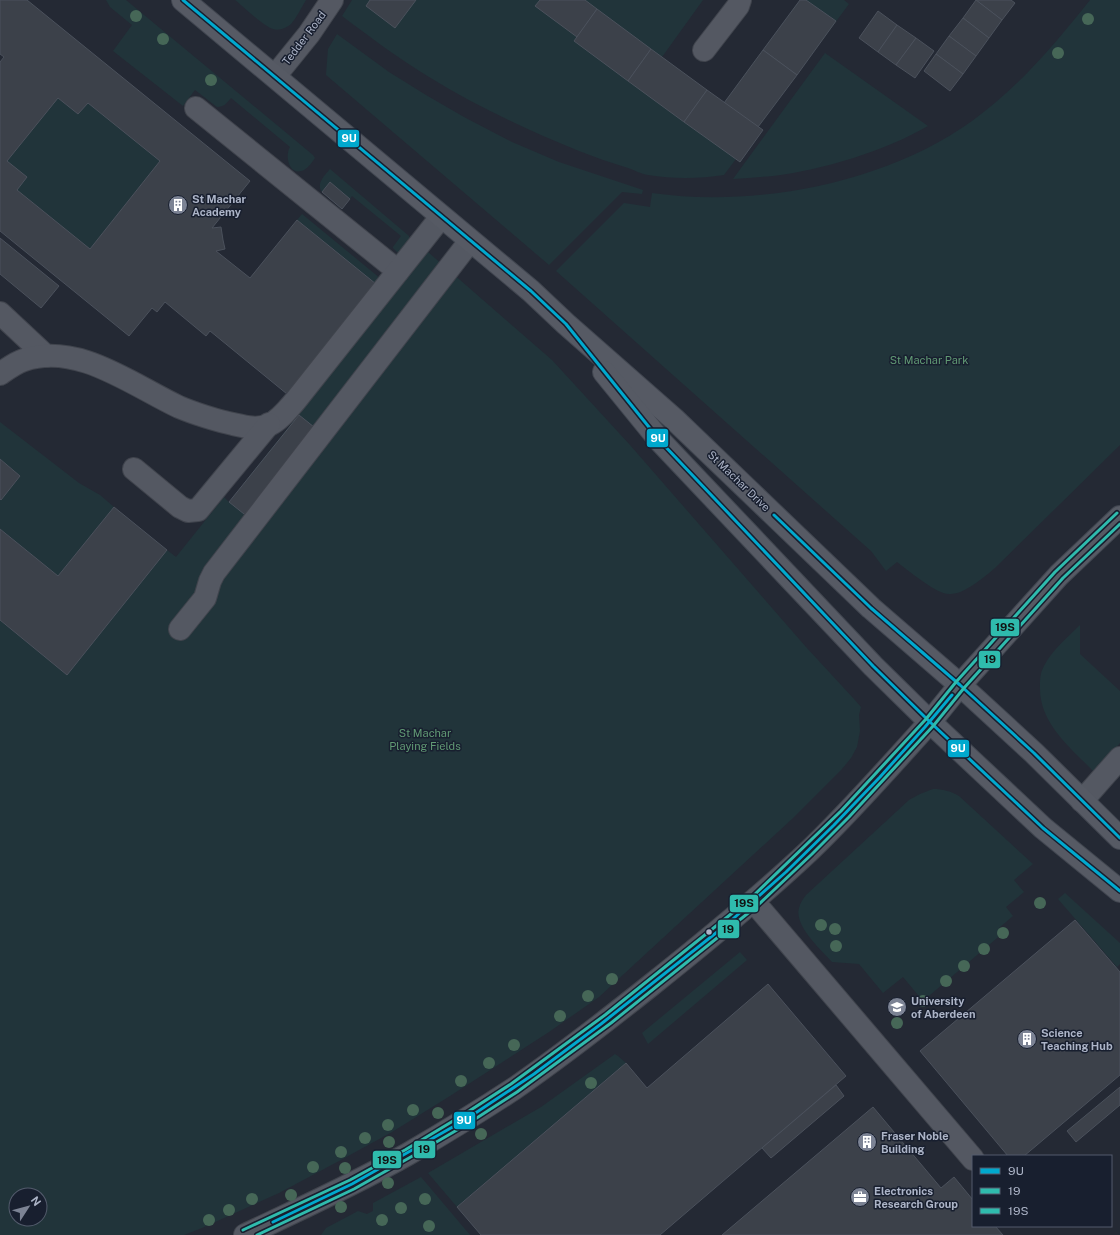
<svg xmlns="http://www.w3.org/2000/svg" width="1120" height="1235" font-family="'Public Sans',sans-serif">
  <rect width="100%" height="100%" fill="#242934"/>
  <g fill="#21343a" fill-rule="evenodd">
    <path d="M106,0H126L313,155L315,158C312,162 309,167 304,170C290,177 284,157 290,147L231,98C227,103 224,107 217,107L195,90L183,106L113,51L132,25L110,7Z"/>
    <path d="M235,0H306C301,8 297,17 291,24C286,28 279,31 273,29C263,26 244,7 235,0Z"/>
    <path d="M352,0H703L662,57L724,103L800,0H844L849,4L758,127L763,130L740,162L736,159L724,175C699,179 672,179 648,175C641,174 634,170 628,168C611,163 595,157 579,151C527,130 476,106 429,77C399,59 370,37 342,16Z"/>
    <path d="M1090,0H1120V445L995,568C984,577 964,595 949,594C936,594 908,570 897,562L886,571L871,551L556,271L624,203L650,207L652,193C756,208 886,183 972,121C1018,88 1055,44 1090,0Z"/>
    <polygon points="337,34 389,72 426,95 464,117 512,142 559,162 643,190 642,194 622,192 549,265 326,75 328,49"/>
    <path d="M825,53L928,126C885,151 822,170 773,176C760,177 746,178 733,179Z"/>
    <polygon points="58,98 78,114 88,103 160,161 90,249 17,190 7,161"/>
    <path d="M330,169L409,236V239L399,252H397L393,248V247L401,236L352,196L350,199L330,183L322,192C316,184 324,176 330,169Z"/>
    <polygon points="302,214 381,279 376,284 297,220"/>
    <path d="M428,252L552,360L630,445L806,647L854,699L861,707L859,715L860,731L857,747L851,758L842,769L792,819L599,997L549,1032L450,1096L392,1132L339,1161L279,1193L202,1228L184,1235H0V620L67,675L167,550L176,557L224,497L229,502ZM16,1195H40V1219H16Z"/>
    <polygon points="0,422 79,483 100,495 114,507 58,576 0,529 0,499 1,500 20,476 0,459"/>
    <path d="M1080,625V654L1120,691V743L1094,772C1071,748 1039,723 1040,687C1040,680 1040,673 1044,666C1052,650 1067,638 1080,625Z"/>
    <path d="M933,789C943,789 950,791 959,796L1033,864L1014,880L1024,892L1006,907L1013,916L999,928L1003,933L923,1001L903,977L883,993L859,964L832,962C821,950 794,926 799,908C800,903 803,899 806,895L909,800L920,794Z"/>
    <polygon points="1065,893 1120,943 1120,964 1117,967 1058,899"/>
    <polygon points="740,952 747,960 648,1044 642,1033"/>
    <polygon points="615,1054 618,1056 626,1063 457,1207 428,1173 541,1107"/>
    <polygon points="421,1177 470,1235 321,1235 326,1228 358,1211 367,1214 373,1211 373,1203"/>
  </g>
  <g fill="#3c414a" stroke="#4b515c" fill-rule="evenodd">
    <path d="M0,0H27L250,181L212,228L221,227L223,240L225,249L216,251L250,278L297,220L376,284L287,394L210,331L206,336L165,302L157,312L152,308L129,336L0,231V62L4,57L0,54ZM58,98L78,114L88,103L160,161L90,249L17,190L27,177L7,161Z"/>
    <polygon points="370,0 416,0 395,28 366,6"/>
    <polygon points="540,0 585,0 597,9 577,37 535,6"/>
    <polygon points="800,0 806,0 836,21 797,75 763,50"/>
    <polygon points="976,0 1011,0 1015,3 1002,20"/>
    <polygon points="976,0 1002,20 989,38 963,18"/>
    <polygon points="597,9 651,49 628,81 574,41"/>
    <polygon points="878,11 897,25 878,52 859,38"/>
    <polygon points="963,18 989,38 976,56 949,36"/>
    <polygon points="897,25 916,38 896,65 878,52"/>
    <polygon points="949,36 976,56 963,74 936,54"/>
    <polygon points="916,38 934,51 915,78 896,65"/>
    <polygon points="651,49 707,90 684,122 628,81"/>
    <polygon points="763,50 797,75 758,127 724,103"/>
    <polygon points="936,54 963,74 950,91 924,71"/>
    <polygon points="707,90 763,130 740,162 684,122"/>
    <polygon points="330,182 350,199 342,209 322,192"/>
    <polygon points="0,238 59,286 41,308 0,274"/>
    <polygon points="299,415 319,431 249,518 229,502"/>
    <polygon points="0,459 20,476 1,500 0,499"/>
    <polygon points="114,507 167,550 67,675 0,620 0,529 58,576"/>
    <polygon points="1075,920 1120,972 1120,1075 1024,1156 1008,1156 920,1051"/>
    <polygon points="768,984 846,1076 660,1235 481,1235 457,1207 626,1063 647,1088"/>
    <polygon points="836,1085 844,1096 771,1158 762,1148"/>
    <polygon points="1120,1087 1120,1105 1076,1142 1067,1131"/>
    <polygon points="873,1107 941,1188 954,1177 973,1200 973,1226 995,1226 1003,1235 722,1235"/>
  </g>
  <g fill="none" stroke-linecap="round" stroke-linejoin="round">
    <g stroke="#40444d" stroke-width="24">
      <g id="minor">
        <polyline points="704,50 738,6 740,0"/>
        <polyline points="275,76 309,34 332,0"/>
        <polyline points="196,108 398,271"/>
        <polyline points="0,313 46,356"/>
        <path d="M0,374C7,369 15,363 24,360C78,342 132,385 179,407C193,413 218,421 233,424C246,427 257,430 269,425C280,420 288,409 296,400L441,217"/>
        <polyline points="134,469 180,507 188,511 198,510 269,424"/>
        <polyline points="180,629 205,598 210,581 214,573 470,241"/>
        <polyline points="1082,801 1120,758"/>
        <polyline points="754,902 973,1159"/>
        <path d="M245,1235C300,1209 355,1184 408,1154C444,1133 480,1111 515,1088C561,1056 606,1021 650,986C704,943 758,899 808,852C851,811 890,766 930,722"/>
      </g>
    </g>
    <g stroke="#414650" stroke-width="24">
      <g id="major">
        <polyline points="183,0 531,291 566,324 674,419 871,608 960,685 1034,753 1120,838"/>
        <polyline points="604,372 661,442 873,666 930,722 1043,828 1120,891"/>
        <polyline points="930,722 960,685 1059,575 1120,517"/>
      </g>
    </g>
    <use href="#minor" stroke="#545862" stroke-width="22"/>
    <use href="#major" stroke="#565a64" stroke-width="22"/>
    <g stroke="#181f2f" stroke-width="6">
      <g id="bus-1">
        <polyline points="183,0 531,291 566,324 661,442 873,666 930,722 1043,828 1120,891"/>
        <polyline points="774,515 871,608 960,685 1034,753 1120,838"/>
        <polyline points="273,1222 352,1184 465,1120 534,1074 601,1024 726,925 786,872 834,825 880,777 925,727 952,695"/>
      </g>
    </g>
    <g stroke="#181f2f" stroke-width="6">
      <polyline id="bus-2" points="257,1235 354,1189 409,1158 469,1123 517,1092 611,1023 757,906 812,854 849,817 934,725 964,688 1063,578 1120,524"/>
    </g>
    <g stroke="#181f2f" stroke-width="6">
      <polyline id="bus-3" points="243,1230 350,1180 405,1150 463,1115 511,1084 605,1015 751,898 841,811 926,719 956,682 1055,572 1117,513"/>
    </g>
    <use href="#bus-1" stroke="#00a9ce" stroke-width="3"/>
    <use href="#bus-2" stroke="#2fbbad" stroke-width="3"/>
    <use href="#bus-3" stroke="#2fbbad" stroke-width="3"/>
  </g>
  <g fill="#466757">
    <circle cx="136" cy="16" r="6"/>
    <circle cx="1088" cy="19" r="6"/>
    <circle cx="163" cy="39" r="6"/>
    <circle cx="1058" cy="53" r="6"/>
    <circle cx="211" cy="80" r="6"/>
    <circle cx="1040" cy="903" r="6"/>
    <circle cx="821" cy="925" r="6"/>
    <circle cx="835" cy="929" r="6"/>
    <circle cx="1003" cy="933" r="6"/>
    <circle cx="836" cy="946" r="6"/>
    <circle cx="984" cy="949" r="6"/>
    <circle cx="964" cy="966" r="6"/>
    <circle cx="612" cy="979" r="6"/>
    <circle cx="946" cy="981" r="6"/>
    <circle cx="588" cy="996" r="6"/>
    <circle cx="923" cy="1001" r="6"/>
    <circle cx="560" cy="1016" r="6"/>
    <circle cx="897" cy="1023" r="6"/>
    <circle cx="514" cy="1045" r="6"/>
    <circle cx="489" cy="1063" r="6"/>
    <circle cx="461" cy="1081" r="6"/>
    <circle cx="591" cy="1083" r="6"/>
    <circle cx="413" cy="1110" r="6"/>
    <circle cx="438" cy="1113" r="6"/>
    <circle cx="388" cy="1125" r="6"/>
    <circle cx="481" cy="1134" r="6"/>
    <circle cx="365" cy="1138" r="6"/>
    <circle cx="389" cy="1142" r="6"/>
    <circle cx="341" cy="1152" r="6"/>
    <circle cx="313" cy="1167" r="6"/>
    <circle cx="345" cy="1168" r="6"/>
    <circle cx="388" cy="1183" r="6"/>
    <circle cx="291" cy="1195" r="6"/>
    <circle cx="252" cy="1199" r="6"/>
    <circle cx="425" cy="1199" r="6"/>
    <circle cx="341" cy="1207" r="6"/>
    <circle cx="401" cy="1208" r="6"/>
    <circle cx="229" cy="1210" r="6"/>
    <circle cx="209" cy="1220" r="6"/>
    <circle cx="382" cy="1220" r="6"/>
    <circle cx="429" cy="1226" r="6"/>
  </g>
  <defs>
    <g id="building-disc" transform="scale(1)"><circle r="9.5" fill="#7c8394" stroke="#181f2f"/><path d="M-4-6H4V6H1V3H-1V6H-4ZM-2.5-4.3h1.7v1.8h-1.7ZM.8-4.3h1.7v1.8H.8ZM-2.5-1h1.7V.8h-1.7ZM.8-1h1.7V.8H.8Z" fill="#fff"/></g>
    <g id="university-disc" transform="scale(1)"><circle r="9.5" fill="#7c8394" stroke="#181f2f"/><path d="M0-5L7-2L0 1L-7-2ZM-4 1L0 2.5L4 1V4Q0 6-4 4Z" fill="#fff"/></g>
    <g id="office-disc" transform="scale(1)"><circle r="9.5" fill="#7c8394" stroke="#181f2f"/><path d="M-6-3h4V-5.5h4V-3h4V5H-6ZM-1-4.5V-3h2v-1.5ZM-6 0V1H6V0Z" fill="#fff"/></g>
  </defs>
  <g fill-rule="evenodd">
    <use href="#building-disc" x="178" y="205"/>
    <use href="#university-disc" x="897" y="1007"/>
    <use href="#building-disc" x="1027" y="1039"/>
    <use href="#building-disc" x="867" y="1142"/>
    <use href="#office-disc" x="860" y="1197"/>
  </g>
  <circle fill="#acb4c7" stroke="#181f2f" stroke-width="1.5" cx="709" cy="932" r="3.5"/>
  <g text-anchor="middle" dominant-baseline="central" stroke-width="3" stroke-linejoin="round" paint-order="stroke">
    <g font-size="11" fill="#acb4c7" stroke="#181f2f">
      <text transform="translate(304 38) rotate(-53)">Tedder Road</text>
      <text transform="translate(739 481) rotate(44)">St Machar Drive</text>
    </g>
    <g font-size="11" font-weight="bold" fill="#acb4c7" stroke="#181f2f" text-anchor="start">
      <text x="192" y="199">St Machar<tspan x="192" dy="13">Academy</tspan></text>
      <text x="911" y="1001">University<tspan x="911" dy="13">of Aberdeen</tspan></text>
      <text x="1041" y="1033">Science<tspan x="1041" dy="13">Teaching Hub</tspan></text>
      <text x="881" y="1136">Fraser Noble<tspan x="881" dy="13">Building</tspan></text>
      <text x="874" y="1191">Electronics<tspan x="874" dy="13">Research Group</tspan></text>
    </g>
    <g font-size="11" fill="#619a74" stroke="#181f2f">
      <text x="929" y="360">St Machar Park</text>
      <text x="425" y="733">St Machar<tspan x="425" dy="13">Playing Fields</tspan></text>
    </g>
  </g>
  <g stroke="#181f2f" stroke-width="1.5">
    <rect x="337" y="129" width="23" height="19" rx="4" fill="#00a9ce"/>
    <rect x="646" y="428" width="23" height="20" rx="4" fill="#00a9ce"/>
    <rect x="990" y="618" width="30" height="19" rx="4" fill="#2fbbad"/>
    <rect x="978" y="650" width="23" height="19" rx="4" fill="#2fbbad"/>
    <rect x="947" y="739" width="23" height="19" rx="4" fill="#00a9ce"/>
    <rect x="729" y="894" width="30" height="19" rx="4" fill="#2fbbad"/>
    <rect x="717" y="919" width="23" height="20" rx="4" fill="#2fbbad"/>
    <rect x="453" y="1111" width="23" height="19" rx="4" fill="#00a9ce"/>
    <rect x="413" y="1140" width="23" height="19" rx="4" fill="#2fbbad"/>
    <rect x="372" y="1150" width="30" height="19" rx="4" fill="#2fbbad"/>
  </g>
  <g font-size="11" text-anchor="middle" font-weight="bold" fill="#fff">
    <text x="349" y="142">9U</text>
    <text x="658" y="442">9U</text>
    <text x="958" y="752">9U</text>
    <text x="464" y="1124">9U</text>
  </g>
  <g font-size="11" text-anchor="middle" font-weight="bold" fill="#111">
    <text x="1005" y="631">19S</text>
    <text x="990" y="663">19</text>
    <text x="744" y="907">19S</text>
    <text x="728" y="933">19</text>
    <text x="424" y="1153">19</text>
    <text x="387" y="1164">19S</text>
  </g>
  <rect x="972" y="1155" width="140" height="72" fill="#181f2f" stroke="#535b6c"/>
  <rect x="980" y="1168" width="20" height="6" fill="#00a9ce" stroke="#535b6c"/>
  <text x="1008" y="1175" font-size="12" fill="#acb4c7">9U</text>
  <rect x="980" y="1188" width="20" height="6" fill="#2fbbad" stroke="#535b6c"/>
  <text x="1008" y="1195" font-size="12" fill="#acb4c7">19</text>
  <rect x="980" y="1208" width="20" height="6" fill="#2fbbad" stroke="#535b6c"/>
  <text x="1008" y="1215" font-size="12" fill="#acb4c7">19S</text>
  <g transform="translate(28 1207) rotate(54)"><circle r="19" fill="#181f2f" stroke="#535b6c"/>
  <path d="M0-3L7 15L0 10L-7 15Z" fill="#7c8394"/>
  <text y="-6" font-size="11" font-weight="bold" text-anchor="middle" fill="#acb4c7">N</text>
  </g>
</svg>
